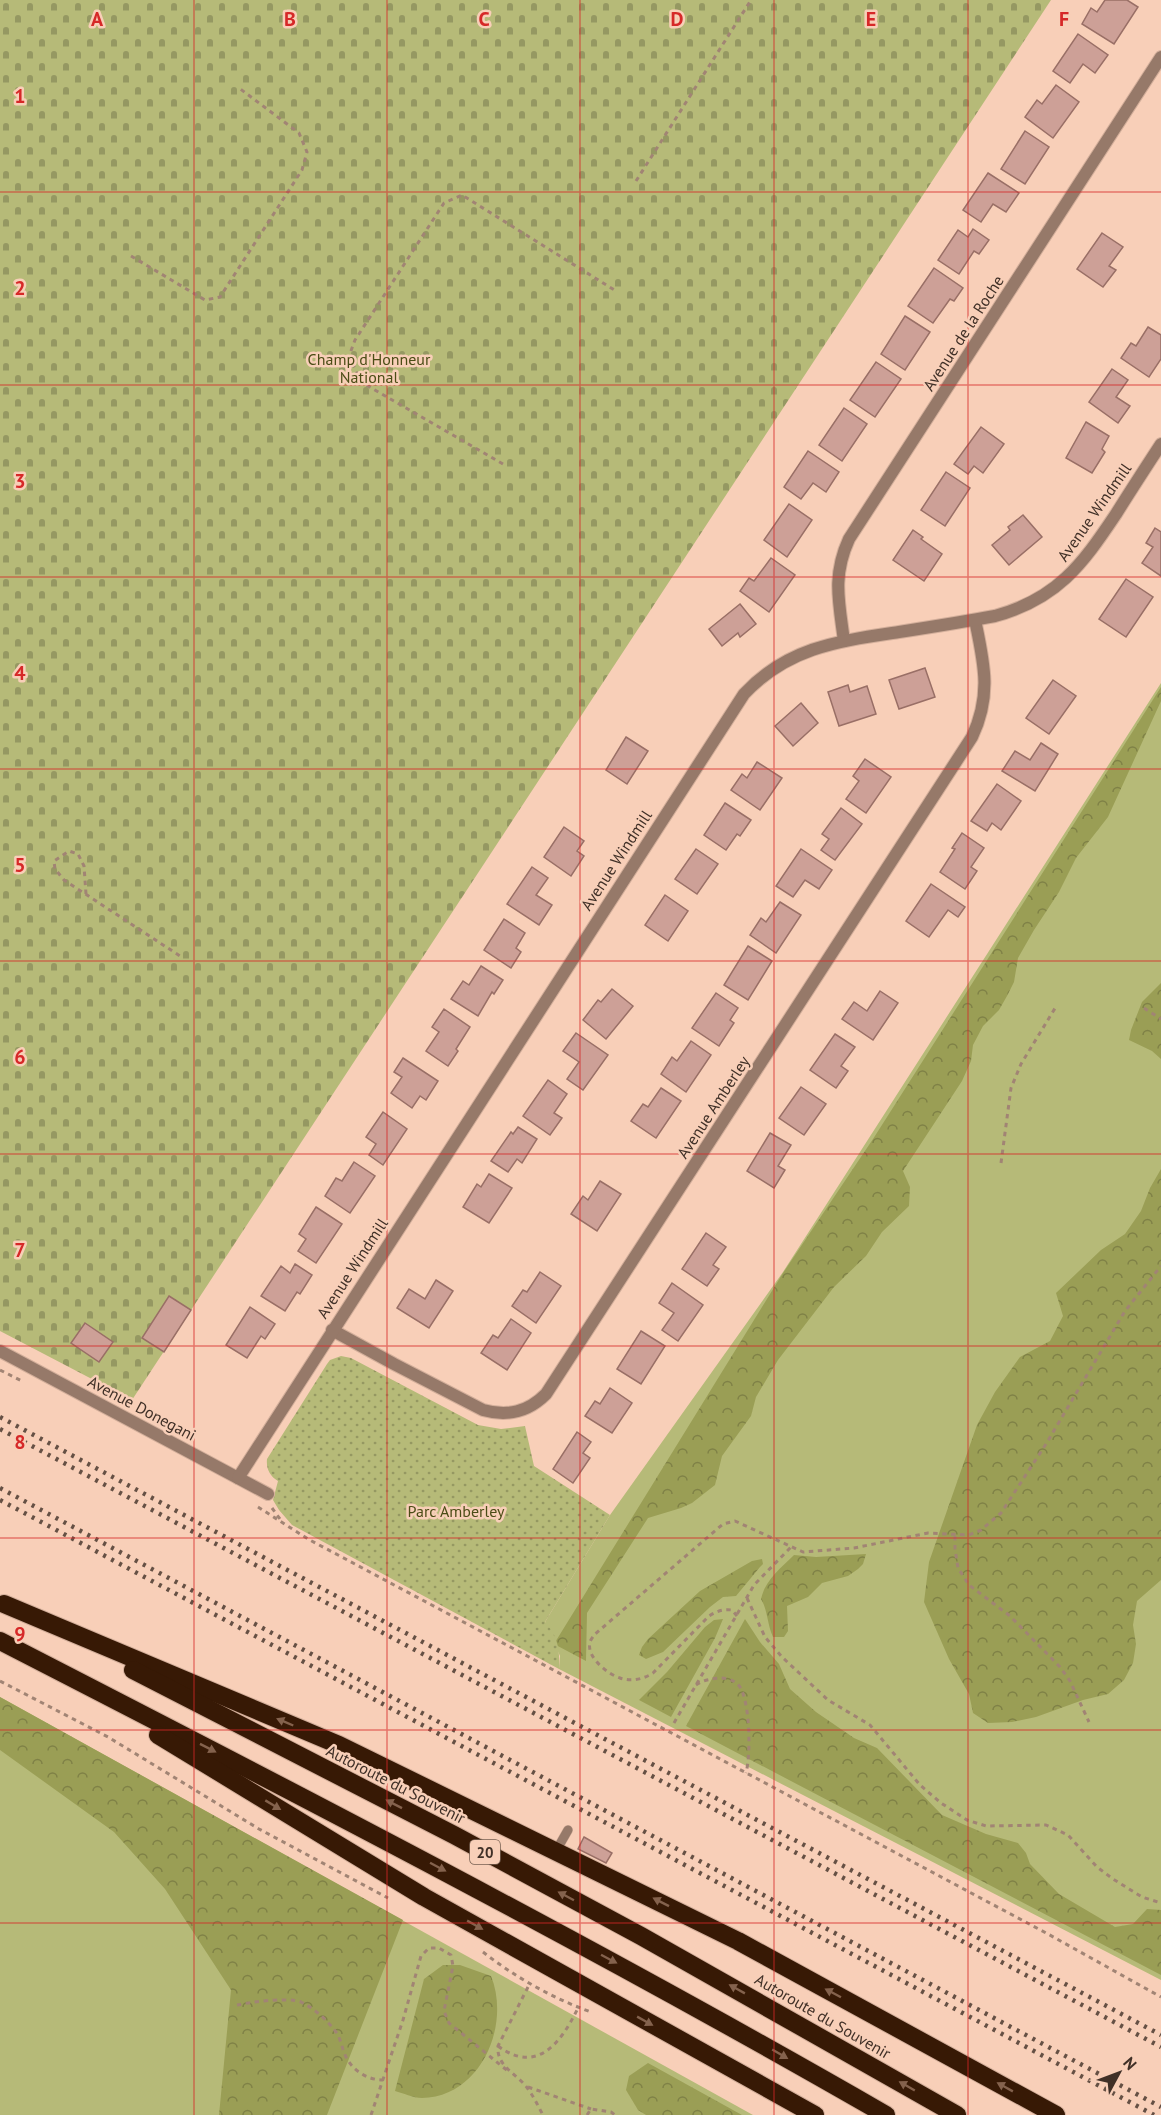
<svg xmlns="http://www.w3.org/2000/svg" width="1161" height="2115" font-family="'PT Sans',sans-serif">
  <defs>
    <pattern id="forest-crowns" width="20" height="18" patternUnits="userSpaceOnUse" patternTransform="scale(1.5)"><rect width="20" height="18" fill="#9a9e55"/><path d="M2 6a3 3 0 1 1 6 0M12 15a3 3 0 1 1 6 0" fill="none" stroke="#7f8146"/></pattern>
    <pattern id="cemetery-stones" width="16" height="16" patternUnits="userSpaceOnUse" patternTransform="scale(1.5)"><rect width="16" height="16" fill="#b6ba78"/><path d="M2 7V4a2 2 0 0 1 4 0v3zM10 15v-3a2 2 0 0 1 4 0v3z" fill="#959862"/></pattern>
    <pattern id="park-dots" width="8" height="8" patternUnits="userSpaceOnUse" patternTransform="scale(1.5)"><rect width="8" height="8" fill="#b6ba78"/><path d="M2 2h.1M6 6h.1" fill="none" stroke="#959862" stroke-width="1.8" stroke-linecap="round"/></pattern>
  </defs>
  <rect width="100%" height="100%" fill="#f8cfb8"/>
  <g fill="#b6ba78">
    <polygon points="1161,683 1161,1980 559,1669 560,1656 545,1622 610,1515 783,1272"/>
    <polygon points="0,1697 753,2115 0,2115"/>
  </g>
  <g fill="url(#forest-crowns)">
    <polygon points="1161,687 1161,701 1108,817 1076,858 1059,892 1034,930 1018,958 1014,982 1007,996 999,1010 983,1026 973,1045 971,1061 962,1081 903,1171 910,1187 909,1206 882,1232 866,1256 834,1287 778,1360 756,1397 751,1416 722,1456 715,1485 692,1503 681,1508 648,1518 587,1613 586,1661 554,1644 783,1273 873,1139"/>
    <polygon points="1161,983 1161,1059 1152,1051 1129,1040 1131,1030 1142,1002"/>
    <polygon points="1161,1169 1161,1580 1137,1601 1133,1625 1136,1644 1133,1663 1124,1680 1108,1694 1083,1700 1036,1717 1012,1722 988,1723 973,1713 969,1694 949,1659 924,1602 929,1562 977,1425 995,1392 1020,1357 1050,1341 1063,1316 1056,1293 1101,1250 1125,1234 1141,1211 1150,1188"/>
    <path d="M866,1554L863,1564L858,1569L848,1576L822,1583L808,1597L787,1606L788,1631L784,1637H773C767,1624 768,1611 761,1599C765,1580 781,1568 794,1555L816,1557Z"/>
    <polygon points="762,1559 763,1564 760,1567 736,1596 723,1597 710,1607 663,1652 646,1659 639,1655 642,1647 648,1639 700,1591 752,1561"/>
    <polygon points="723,1619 715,1638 671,1717 639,1700 667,1672 705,1627 714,1620"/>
    <polygon points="745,1619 760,1642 779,1664 790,1689 816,1712 854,1738 877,1748 942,1815 986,1834 1018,1843 1026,1853 1030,1864 1059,1894 1115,1927 1133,1924 1147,1909 1161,1910 1161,1975 686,1726"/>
    <polygon points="0,1697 403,1920 327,2115 219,2115 231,1990 165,1889 114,1832 0,1750"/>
    <path d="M443,1965H460L491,1976C511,2025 481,2097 422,2098C413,2098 403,2093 395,2091L424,1979Z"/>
    <polygon points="648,2063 742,2115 646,2115 638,2110 626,2090 629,2076"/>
  </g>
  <polygon fill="url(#cemetery-stones)" points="0,0 1051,0 132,1400 0,1331"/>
  <path fill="url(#park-dots)" d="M341,1356L351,1358L478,1425L501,1429L525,1426L534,1466L610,1515L545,1622C558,1636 560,1650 559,1669L292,1525L279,1510L273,1500L278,1481C270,1476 266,1469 267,1459L327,1364L330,1360Z"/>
  <g fill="#cda097" stroke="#996f66" stroke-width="1.5">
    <polygon points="1105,0 1127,0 1138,7 1114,44 1082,24 1091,8 1097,12"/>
    <polygon points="1078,34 1108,55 1095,73 1083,64 1070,83 1053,71"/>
    <polygon points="1056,85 1079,102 1053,138 1025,117 1037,100 1042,104"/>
    <polygon points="1025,131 1049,147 1025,184 1001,169"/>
    <polygon points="988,173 1019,193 1006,212 993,204 981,222 963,210"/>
    <polygon points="973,229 989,240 979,254 974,251 959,274 938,260 958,230 968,237"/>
    <polygon points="1102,233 1123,247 1109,266 1116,270 1103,287 1077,269"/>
    <polygon points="934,268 963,288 954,301 950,299 933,323 908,306"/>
    <polygon points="905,316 930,332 905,370 881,354"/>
    <polygon points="1148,327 1161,335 1161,359 1149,377 1121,358 1131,343 1136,346"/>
    <polygon points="876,362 901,379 875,417 850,400"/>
    <polygon points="1112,369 1128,380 1116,397 1130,406 1118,423 1089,402"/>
    <polygon points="844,408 867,424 842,461 819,445"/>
    <polygon points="1086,422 1109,436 1102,449 1105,452 1092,473 1066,458"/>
    <polygon points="981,427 1004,444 983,473 974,466 968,474 954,464"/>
    <polygon points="808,451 839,472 826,492 813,483 801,499 784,487"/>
    <polygon points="946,472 970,488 945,526 921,510"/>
    <polygon points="789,504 812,520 787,557 764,540"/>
    <polygon points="1023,515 1042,537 1009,565 992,545 1010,530 1008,527"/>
    <polygon points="1155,528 1161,532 1161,576 1142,563 1153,547 1146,543"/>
    <polygon points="913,530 923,537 921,539 942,554 924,581 893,560"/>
    <polygon points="771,558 795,575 769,612 740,591 749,578 754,581"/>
    <polygon points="1126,579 1153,597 1126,637 1099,619"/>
    <polygon points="740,604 756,624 740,637 738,633 722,646 709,629"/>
    <polygon points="925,668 935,697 899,709 889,680"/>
    <polygon points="1053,680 1076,696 1049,734 1026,718"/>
    <polygon points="848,685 850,692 867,686 876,714 839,726 828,692"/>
    <polygon points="801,703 818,723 793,746 775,726"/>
    <polygon points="626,737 648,751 627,784 606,770"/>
    <polygon points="1041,743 1058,754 1035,791 1002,771 1015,751 1030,760"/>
    <polygon points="865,759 891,777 866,813 846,799 859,781 853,776"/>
    <polygon points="757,762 782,778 760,810 731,790 742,774 747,778"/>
    <polygon points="997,784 1021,801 1001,830 992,823 987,831 971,821"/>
    <polygon points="725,803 751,820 740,836 737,834 726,850 704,835"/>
    <polygon points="841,808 862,824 835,860 821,850 829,839 822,834"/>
    <polygon points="564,827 584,841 577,851 584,856 571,876 544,857"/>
    <polygon points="962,833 984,848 971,867 977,871 965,889 940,872 955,849 952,848"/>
    <polygon points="696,849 718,864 697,894 675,879"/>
    <polygon points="801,849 832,870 819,889 805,880 793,897 776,886"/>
    <polygon points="532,867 548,878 536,895 552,905 539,925 507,904"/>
    <polygon points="931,884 965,907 958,917 948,910 929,937 906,921"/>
    <polygon points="665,895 688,911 668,941 645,925"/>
    <polygon points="780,902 801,915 776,953 750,935 761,918 766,922"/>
    <polygon points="504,919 525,933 516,948 521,952 511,968 484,950"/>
    <polygon points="748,946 772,961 748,1000 724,985"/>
    <polygon points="481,966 503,980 494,994 492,992 478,1016 451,999 463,981 469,985"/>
    <polygon points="612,989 633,1006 606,1039 583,1020 598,1000 601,1002"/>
    <polygon points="880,991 898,1003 873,1040 842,1019 854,1002 867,1011"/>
    <polygon points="716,993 738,1008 730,1020 734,1023 719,1046 692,1028"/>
    <polygon points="444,1009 470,1027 456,1049 458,1051 448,1066 426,1051 439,1032 432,1027"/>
    <polygon points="576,1033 608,1055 583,1090 567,1079 579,1062 563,1051"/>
    <polygon points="835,1034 855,1047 841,1066 848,1071 836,1088 810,1070"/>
    <polygon points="691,1041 711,1055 686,1092 661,1074 672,1057 677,1061"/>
    <polygon points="403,1058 438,1081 426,1100 420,1096 412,1108 391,1093 402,1077 394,1072"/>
    <polygon points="548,1080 567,1094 554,1113 562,1118 550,1135 523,1116"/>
    <polygon points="801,1087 826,1104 804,1135 779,1118"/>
    <polygon points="661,1088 681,1101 656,1138 631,1121 643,1104 648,1107"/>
    <polygon points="383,1112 407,1129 383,1165 369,1155 376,1144 366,1137"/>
    <polygon points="518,1127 537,1139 522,1163 517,1159 508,1172 491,1161 511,1132 513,1134"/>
    <polygon points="770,1133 791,1145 778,1166 785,1170 774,1188 747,1171"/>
    <polygon points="354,1162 375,1176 350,1213 325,1196 336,1178 342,1181"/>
    <polygon points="489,1174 512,1188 489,1223 463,1207 477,1184 481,1187"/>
    <polygon points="600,1181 621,1194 597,1231 571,1214 583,1196 588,1200"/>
    <polygon points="316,1207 342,1224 316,1263 298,1251 306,1239 299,1234"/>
    <polygon points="706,1233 726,1247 713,1265 719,1269 707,1286 682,1269"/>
    <polygon points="295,1264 312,1275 300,1294 297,1292 285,1311 261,1296 281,1266 290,1273"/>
    <polygon points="540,1272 561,1286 536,1323 512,1306 523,1290 527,1292"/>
    <polygon points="436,1280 453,1291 429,1328 397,1308 409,1289 425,1299"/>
    <polygon points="672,1283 703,1305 678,1341 662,1330 674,1313 659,1303"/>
    <polygon points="169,1296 191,1310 164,1352 142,1338"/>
    <polygon points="250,1307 275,1324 265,1339 261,1336 247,1358 226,1345"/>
    <polygon points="511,1319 531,1333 507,1370 481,1353 493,1335 498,1338"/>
    <polygon points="85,1323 113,1342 99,1362 71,1343"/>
    <polygon points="641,1331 665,1346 641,1384 617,1369"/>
    <polygon points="610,1388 632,1403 612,1433 585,1416 595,1401 600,1404"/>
    <polygon points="577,1432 591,1442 583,1453 590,1458 573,1483 553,1469"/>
    <polygon points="584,1837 612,1853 606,1863 578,1849"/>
  </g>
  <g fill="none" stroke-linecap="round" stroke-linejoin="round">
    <g stroke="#d3af9b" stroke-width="10">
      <polyline id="lane" points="556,1851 568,1830"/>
    </g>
    <g stroke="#d3af9b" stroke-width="14">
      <g id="street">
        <path d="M844,641C839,602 832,576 849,539L1161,57"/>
        <path d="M332,1330L394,1364L483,1410C508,1417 528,1412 546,1394L972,737C992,695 984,663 975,620"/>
        <polyline points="0,1351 268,1494"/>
        <path d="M238,1478L744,694C788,647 839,641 899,632C931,627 963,622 995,616C1057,599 1082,565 1116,514C1131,490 1146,467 1161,444"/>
      </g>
    </g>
    <g stroke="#d3af9b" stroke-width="20">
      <g id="highway">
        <polyline points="4,1604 339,1745 738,1941 1056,2115"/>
        <path d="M0,1641C298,1794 596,1948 886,2115"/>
        <polyline points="133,1670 454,1835 641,1936 957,2115"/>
        <polyline points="158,1735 424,1897 815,2115"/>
      </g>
    </g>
    <g stroke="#a18474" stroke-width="3" stroke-dasharray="4.5 4.5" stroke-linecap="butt">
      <polyline points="636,181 751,0"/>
      <polyline points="131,256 205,300 220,297 302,170 307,152 299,133 239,88"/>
      <polyline points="503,464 361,382 349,356 355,340 444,203 462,195 616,291"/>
      <polyline points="86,894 84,866 78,854 69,851 54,861 55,869 64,880 180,956"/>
      <polyline points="1144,1008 1161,1019"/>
      <polyline points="1001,1163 1011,1088 1021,1064 1057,1005"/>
      <polyline points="0,1370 22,1381"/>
      <polyline points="258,1507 308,1539 1048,1934 1161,1997"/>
      <polyline points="272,1508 280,1519"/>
      <polyline points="955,1536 955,1549 958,1568 969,1585 1010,1616 1060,1667 1070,1681 1089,1722"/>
      <polyline points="747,1598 765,1637 782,1657 828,1700 870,1725 920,1785 941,1803 967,1820 986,1826 1046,1825 1068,1835 1097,1867 1113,1879 1142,1897 1161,1903"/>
      <path d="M737,1616L732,1610C723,1609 717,1611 709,1616L653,1673C644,1679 631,1682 620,1678C609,1675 586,1657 590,1643C590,1640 593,1637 594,1635L723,1524L735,1521L803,1552L854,1548L928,1533L969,1535L981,1530L1001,1513L1046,1444L1125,1311L1161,1266"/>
      <polyline points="0,1681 108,1737 259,1829 388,1898"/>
      <path d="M696,1685C703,1680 711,1679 719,1678C727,1678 735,1680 740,1687C750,1703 751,1754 746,1773"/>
      <polyline points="674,1723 754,1585 791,1547"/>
      <path d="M483,1952C515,1977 552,1998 591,2012"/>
      <path d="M528,1987L498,2046C496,2067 518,2074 528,2089C534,2097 538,2106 543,2115"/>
      <path d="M237,2005C251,2002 288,1997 301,2002C315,2009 327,2020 336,2032C341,2039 342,2049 346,2057C353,2071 368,2080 383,2080"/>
      <path d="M498,2046C537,2075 561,2043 578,2008"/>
      <polyline points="528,2087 591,2109"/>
      <polyline points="371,2115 403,2020 421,1956 429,1948 439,1948 451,1955 453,1966 444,2011 449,2023 509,2072"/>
      <polyline points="587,2115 591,2109 611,2112 615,2115"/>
    </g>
    <use href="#lane" stroke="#967969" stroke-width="9"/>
    <use href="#street" stroke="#967969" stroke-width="12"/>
    <use href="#highway" stroke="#371905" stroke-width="18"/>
    <g stroke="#655044" stroke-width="4.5" stroke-dasharray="3 6" stroke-linecap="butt">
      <polyline points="0,1417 1161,2035"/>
      <polyline points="0,1429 1161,2047"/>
      <polyline points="0,1488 1161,2107"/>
      <polyline points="0,1500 1154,2115"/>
    </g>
  </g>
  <defs><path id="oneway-solid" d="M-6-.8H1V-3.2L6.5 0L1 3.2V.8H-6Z" transform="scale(1.5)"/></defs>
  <g fill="#84624d">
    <use href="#oneway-solid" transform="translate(285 1722) rotate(-157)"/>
    <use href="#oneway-solid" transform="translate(208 1748) rotate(27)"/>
    <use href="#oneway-solid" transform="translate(394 1804) rotate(-153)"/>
    <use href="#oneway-solid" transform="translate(273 1805) rotate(31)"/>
    <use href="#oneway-solid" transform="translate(438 1867) rotate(28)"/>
    <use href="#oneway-solid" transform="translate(566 1896) rotate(-152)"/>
    <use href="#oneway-solid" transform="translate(661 1902) rotate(-153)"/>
    <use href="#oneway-solid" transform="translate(475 1925) rotate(29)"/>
    <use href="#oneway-solid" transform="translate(609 1959) rotate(28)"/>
    <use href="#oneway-solid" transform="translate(737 1989) rotate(-151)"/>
    <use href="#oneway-solid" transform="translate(833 1993) rotate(-152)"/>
    <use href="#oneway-solid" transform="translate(645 2021) rotate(29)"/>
    <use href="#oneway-solid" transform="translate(780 2054) rotate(30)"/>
    <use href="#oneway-solid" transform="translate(907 2086) rotate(-150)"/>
    <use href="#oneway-solid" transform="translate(1005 2087) rotate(-151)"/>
  </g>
  <path fill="none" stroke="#d62828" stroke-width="1.5" stroke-opacity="0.55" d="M194,0V2115M387,0V2115M580,0V2115M774,0V2115M968,0V2115M0,192H1161M0,385H1161M0,577H1161M0,769H1161M0,961H1161M0,1154H1161M0,1346H1161M0,1538H1161M0,1730H1161M0,1923H1161"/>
  <g text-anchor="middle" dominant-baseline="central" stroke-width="5" stroke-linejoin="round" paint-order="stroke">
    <rect fill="#f8cfb8" stroke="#776052" stroke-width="1.5" x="470" y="1840" width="30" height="24" rx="4.5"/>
    <g font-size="15" font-weight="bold" fill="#403027">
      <text x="485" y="1852">20</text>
    </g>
    <g font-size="16" fill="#403027" stroke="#f8cfb8">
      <text transform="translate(963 333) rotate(-57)">Avenue de la Roche</text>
      <text transform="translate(1094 512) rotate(-55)">Avenue Windmill</text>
      <text transform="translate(616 860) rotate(-57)">Avenue Windmill</text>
      <text transform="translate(713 1107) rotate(-57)">Avenue Amberley</text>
      <text transform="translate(352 1268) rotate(-57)">Avenue Windmill</text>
      <text transform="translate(142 1408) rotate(28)">Avenue Donegani</text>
      <text transform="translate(396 1784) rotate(27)">Autoroute du Souvenir</text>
      <text transform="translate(823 2016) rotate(30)">Autoroute du Souvenir</text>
    </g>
    <g font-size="16" fill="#4b4d16" stroke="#f8cfb8">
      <text x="369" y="359">Champ d'Honneur<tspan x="369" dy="18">National</tspan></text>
      <text x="456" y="1511">Parc Amberley</text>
    </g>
  </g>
  <g font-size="20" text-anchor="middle" font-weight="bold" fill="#d62828" stroke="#f8cfb8" stroke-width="5" stroke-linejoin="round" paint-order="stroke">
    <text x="97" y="26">A</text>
    <text x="290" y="26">B</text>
    <text x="484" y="26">C</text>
    <text x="677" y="26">D</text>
    <text x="871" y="26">E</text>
    <text x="1064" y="26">F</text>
    <text x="20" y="103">1</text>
    <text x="20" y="295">2</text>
    <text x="20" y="488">3</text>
    <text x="20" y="680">4</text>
    <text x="20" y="872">5</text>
    <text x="20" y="1064">6</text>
    <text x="20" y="1257">7</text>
    <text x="20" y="1449">8</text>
    <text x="20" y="1641">9</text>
  </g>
  <g transform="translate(1119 2073) rotate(49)" stroke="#f8cfb8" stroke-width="4.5" paint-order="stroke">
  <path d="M0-4.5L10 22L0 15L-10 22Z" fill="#403027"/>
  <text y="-9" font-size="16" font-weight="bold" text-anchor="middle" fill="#403027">N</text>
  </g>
</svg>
